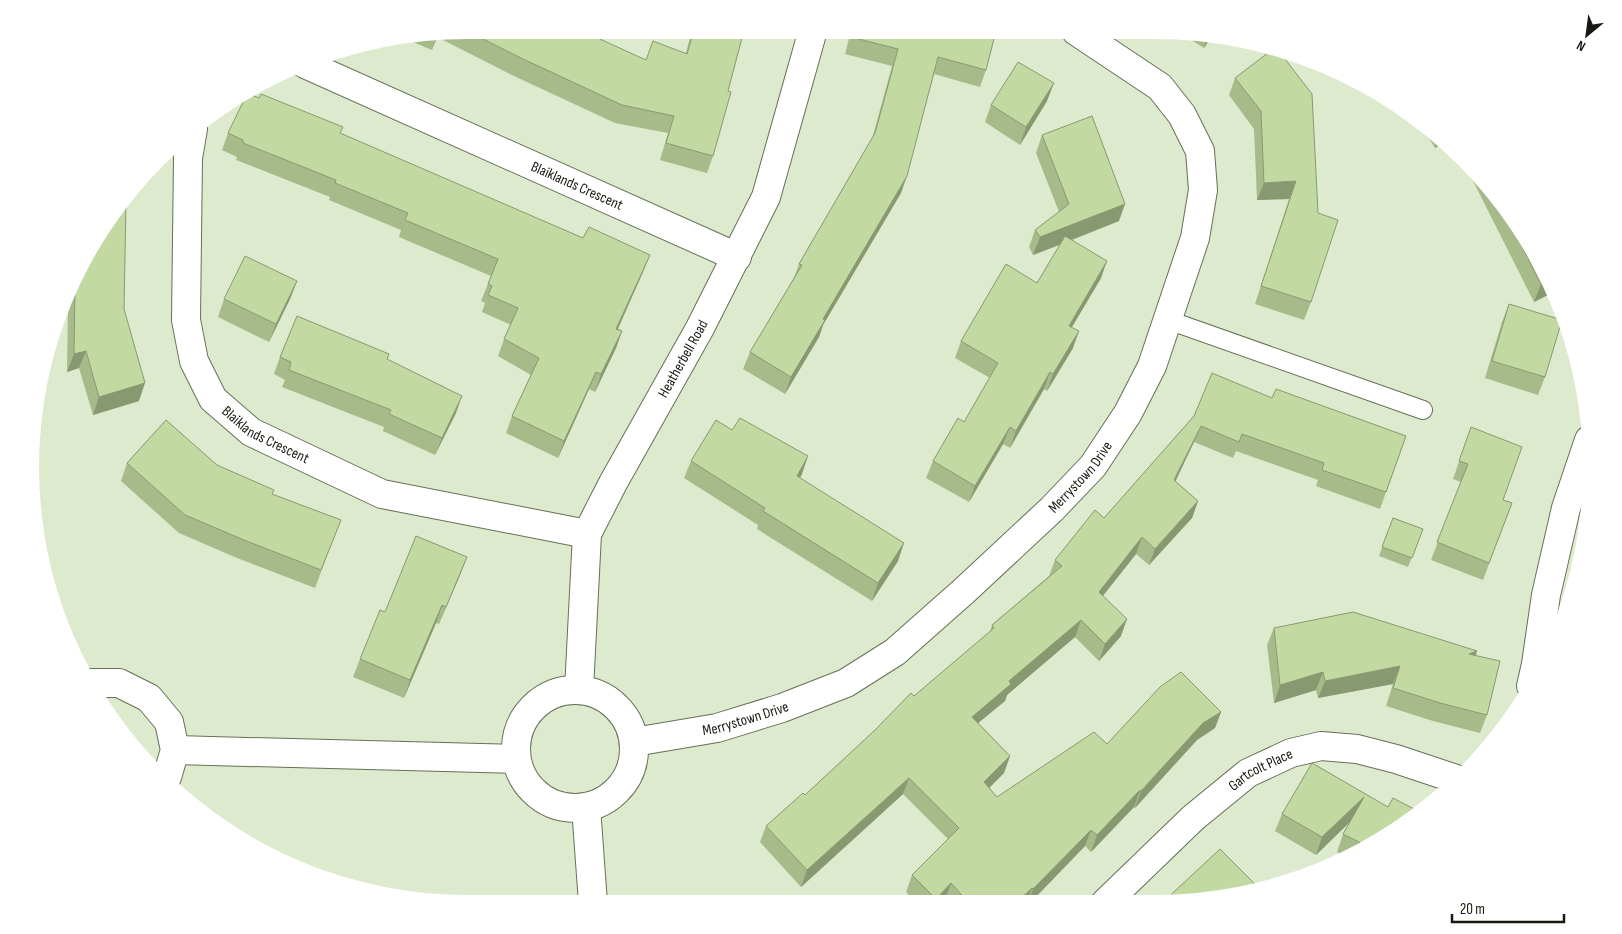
<svg xmlns="http://www.w3.org/2000/svg" width="1622" height="934" font-family="'Sofia Sans Condensed',sans-serif">
  <rect width="100%" height="100%" fill="#ddeacd"/>
  <g fill="none" stroke-linecap="round" stroke-linejoin="round">
    <g stroke="#667057" stroke-width="20">
      <polyline id="service" points="1168,320 1423,410"/>
    </g>
    <g stroke="#667057" stroke-width="30">
      <g id="minor">
        <path id="s1" d="M305,64L737,257"/>
        <path id="s2" d="M193,129L188,158L186,320L194,361L213,399L251,432L382,494L587,534"/>
        <polyline points="1531,686 1536,664 1546,595 1566,508 1589,440"/>
        <path id="s3" d="M579,690L587,534L613,483L700,328L766,197L813,30"/>
        <circle cx="575" cy="749" r="59"/>
        <path id="s4" d="M634,742L717,728L782,708L846,683L895,652L964,591L1052,509L1093,466L1128,413L1152,366L1195,238L1203,190L1200,151L1182,115L1160,87L1076,31"/>
        <polyline points="175,750 516,759"/>
        <polyline points="586,807 593,903"/>
        <path id="s5" d="M1105,903L1193,818L1248,773L1291,753L1321,746L1357,749L1396,759L1459,780"/>
      </g>
    </g>
    <g stroke="#667057" stroke-width="30">
      <polyline id="secondary" points="91,683 119,683 149,698 169,722 175,750 167,777"/>
    </g>
    <use href="#service" stroke="#fff" stroke-width="18"/>
    <use href="#minor" stroke="#fff" stroke-width="28"/>
    <use href="#secondary" stroke="#fff" stroke-width="28"/>
  </g>
  <g fill="#a7bb8a">
    <polygon points="467,30 646,60 686,53 692,30 744,30 728,91 713,156 707,173 660,160 668,133 615,123 514,76 437,37 432,50 408,40"/>
    <polygon points="851,31 996,31 986,70 980,87 934,74 901,193 823,325 819,337 785,394 743,369 750,352 793,280 799,264 872,139 892,66 845,54"/>
    <polygon points="1177,31 1184,31 1212,36 1204,48"/>
    <polygon points="1273,49 1311,302 1304,320 1255,304 1289,199 1257,200 1254,129 1229,95 1235,78"/>
    <polygon points="1047,101 1020,145 985,122 991,105"/>
    <polygon points="1416,118 1444,142 1435,148"/>
    <polygon points="228,133 340,134 643,272 618,329 622,331 616,348 595,392 589,389 558,458 506,433 512,416 531,375 498,356 504,339 511,325 482,312 485,303 481,301 491,276 399,237 401,230 329,200 330,197 236,160 237,157 222,150"/>
    <polygon points="1042,135 1119,221 1072,240 1101,278 1072,327 1073,348 1047,391 1044,389 1010,448 1003,444 969,502 926,478 933,461 964,422 990,378 955,358 961,341 1037,283 1060,245 1033,255 1029,247 1035,230 1059,212 1036,153"/>
    <polygon points="1460,155 1464,158 1518,224 1554,292 1534,302"/>
    <polygon points="104,224 124,309 139,401 93,415 79,368 67,372 68,302"/>
    <polygon points="297,281 290,299 269,342 218,317 224,299"/>
    <polygon points="1509,304 1545,377 1538,395 1485,378 1502,322"/>
    <polygon points="280,357 387,359 456,413 435,455 383,431 384,427 282,387 285,380 274,374"/>
    <polygon points="1272,398 1406,436 1380,509 1316,486 1318,480 1236,451 1233,458 1194,442 1175,481 1198,501 1192,518 1149,565 1136,554 1103,596 1121,636 1099,661 1075,637 1007,695 1005,701 978,723 1010,756 1004,773 989,788 997,797 1107,744 1221,712 1215,728 1197,740 1135,808 1134,807 1091,852 1085,846 1030,903 948,903 945,900 942,903 917,903 906,892 912,875 948,839 903,794 801,887 760,842 766,826 805,795 914,696 990,632 992,625 1049,576 1055,560 1104,518 1194,416"/>
    <polygon points="1471,427 1503,500 1512,503 1483,580 1431,560 1461,482 1453,479"/>
    <polygon points="691,461 802,474 800,478 898,561 872,601 757,529 758,525 684,478"/>
    <polygon points="127,463 217,465 272,494 334,537 315,588 237,558 179,533 121,481"/>
    <polygon points="1393,518 1423,529 1408,567 1379,556"/>
    <polygon points="467,557 460,575 439,624 436,623 404,698 353,677 360,659"/>
    <polygon points="1274,628 1476,656 1487,715 1480,733 1433,721 1386,706 1393,684 1318,698 1316,690 1274,703 1267,645"/>
    <polygon points="1388,807 1374,845 1347,857 1337,852 1343,834 1350,822 1316,855 1275,831 1282,814"/>
  </g>
  <g fill="#889971">
    <polygon points="437,35 438,35 432,50"/>
    <polygon points="1208,36 1212,36 1204,48"/>
    <polygon points="1054,83 1047,101 1020,145 1026,127"/>
    <polygon points="1439,137 1444,142 1435,148"/>
    <polygon points="907,176 901,193 823,325 819,337 785,394 791,377 823,319"/>
    <polygon points="1296,181 1289,199 1257,200 1264,183"/>
    <polygon points="1125,204 1119,221 1033,255 1040,237"/>
    <polygon points="650,255 643,272 610,346 616,329"/>
    <polygon points="1107,261 1101,278 1063,342 1069,326"/>
    <polygon points="1548,280 1554,292 1534,302 1541,284"/>
    <polygon points="297,281 290,299 269,342 276,324"/>
    <polygon points="622,331 616,348 595,392 601,374"/>
    <polygon points="1079,331 1073,348 1047,391 1053,374"/>
    <polygon points="86,351 79,368 67,372 74,354"/>
    <polygon points="596,372 589,389 558,458 564,441"/>
    <polygon points="1050,372 1044,389 1010,448 1016,431"/>
    <polygon points="145,383 139,401 93,415 99,397"/>
    <polygon points="462,396 456,413 435,455 442,438"/>
    <polygon points="1201,426 1194,442 1168,497 1174,480"/>
    <polygon points="1010,427 1003,444 969,502 975,486"/>
    <polygon points="808,456 802,474 791,494 797,476"/>
    <polygon points="1198,501 1192,518 1149,565 1155,549"/>
    <polygon points="1142,537 1136,554 1093,608 1099,592"/>
    <polygon points="904,543 898,561 872,601 878,583"/>
    <polygon points="467,557 460,575 439,624 446,607"/>
    <polygon points="442,605 436,623 404,698 410,680"/>
    <polygon points="1127,619 1121,636 1099,661 1105,644"/>
    <polygon points="1081,620 1075,637 1007,695 1005,701 966,733 972,717 1009,681"/>
    <polygon points="1477,651 1471,669 1469,654"/>
    <polygon points="1400,666 1393,684 1318,698 1325,681"/>
    <polygon points="1323,672 1316,690 1274,703 1280,685"/>
    <polygon points="1221,712 1215,728 1197,740 1135,808 1141,791 1203,723"/>
    <polygon points="1010,756 1004,773 978,799 984,782"/>
    <polygon points="909,778 903,794 801,887 807,870"/>
    <polygon points="1140,790 1134,807 1091,852 1097,835"/>
    <polygon points="1364,797 1357,815 1316,855 1322,837"/>
    <polygon points="1091,830 1085,846 1030,903 1028,903 1033,889"/>
    <polygon points="951,883 945,900 942,903 934,903 936,899"/>
    <polygon points="1032,888 1027,903 1016,903"/>
  </g>
  <g fill="#c2daa1" stroke="#889971">
    <polygon points="465,30 580,30 646,60 653,41 687,54 694,30 744,30 728,91 731,92 713,156 666,143 674,116 622,105 521,58"/>
    <polygon points="853,31 996,31 986,70 938,57 907,176 823,319 825,320 791,377 750,352 802,265 799,264 875,133 898,49 851,37"/>
    <polygon points="1273,49 1278,50 1312,94 1318,213 1338,220 1311,302 1261,286 1296,181 1264,183 1261,111 1235,78"/>
    <polygon points="1018,62 1054,83 1026,127 991,105"/>
    <polygon points="250,94 259,98 261,94 343,127 340,133 583,238 589,227 650,255 616,329 622,331 601,374 596,372 564,441 512,416 539,358 504,339 518,308 488,295 492,286 488,284 498,259 405,220 408,213 335,183 336,180 243,143 243,140 228,133 246,96"/>
    <polygon points="1092,116 1125,204 1040,237 1035,230 1069,204 1042,135"/>
    <polygon points="1498,199 1518,224 1548,280 1541,284"/>
    <polygon points="126,201 124,309 145,383 99,397 86,351 74,354 75,288 104,224"/>
    <polygon points="1065,236 1107,261 1069,326 1079,331 1053,374 1050,372 1016,431 1010,427 975,486 933,461 958,418 964,422 998,363 961,341 1006,264 1037,283"/>
    <polygon points="245,256 297,281 276,324 224,299"/>
    <polygon points="1509,304 1562,320 1545,377 1492,361"/>
    <polygon points="297,316 389,354 387,359 462,396 442,438 389,414 391,410 289,370 291,362 280,357"/>
    <polygon points="1212,373 1272,398 1276,389 1406,436 1386,492 1322,470 1324,463 1242,434 1239,442 1201,426 1174,480 1198,501 1155,549 1142,537 1099,592 1127,619 1105,644 1081,620 1009,681 1011,684 972,717 1010,756 984,782 997,797 1094,732 1107,744 1160,687 1181,672 1221,712 1203,723 1141,791 1140,790 1097,835 1091,830 1033,889 1032,888 1016,903 969,903 951,883 936,899 912,875 959,828 909,778 807,870 766,826 803,793 805,795 875,730 911,693 914,696 994,628 992,625 1062,566 1055,560 1095,510 1104,518 1194,416"/>
    <polygon points="740,418 808,456 797,476 904,543 878,583 763,511 765,508 691,461 716,420 732,430"/>
    <polygon points="166,420 217,465 274,490 272,494 341,520 321,570 244,540 185,515 127,463"/>
    <polygon points="1471,427 1522,447 1503,500 1512,503 1489,563 1437,542 1468,464 1459,461"/>
    <polygon points="1393,518 1423,529 1412,558 1382,547"/>
    <polygon points="416,536 467,557 446,607 442,605 410,680 360,659 380,610 385,612"/>
    <polygon points="1353,612 1477,651 1469,654 1500,661 1487,715 1440,703 1393,688 1400,666 1325,681 1323,672 1280,685 1274,628"/>
    <polygon points="1312,763 1388,807 1393,798 1418,811 1374,845 1369,847 1343,834 1364,797 1322,837 1282,814"/>
    <polygon points="1220,849 1259,888 1184,903 1162,903"/>
  </g>
  <g text-anchor="middle" dominant-baseline="central" stroke-width="5" stroke-linejoin="round" paint-order="stroke">
    <g font-size="15" fill="#161a10" stroke="#fff">
      <text stroke="none"><textPath href="#s1" startOffset="298">Blaiklands Crescent</textPath></text>
      <text stroke="none"><textPath href="#s3" startOffset="356">Heatherbell Road</textPath></text>
      <text stroke="none"><textPath href="#s2" startOffset="340">Blaiklands Crescent</textPath></text>
      <text stroke="none"><textPath href="#s4" startOffset="534">Merrystown Drive</textPath></text>
      <text stroke="none"><textPath href="#s4" startOffset="114">Merrystown Drive</textPath></text>
      <text stroke="none"><textPath href="#s5" startOffset="206">Gartcolt Place</textPath></text>
    </g>
  </g>
  <path d="M0 0H1622V934H0ZM467 39H1155A428 428 0 0 1 1583 467V467A428 428 0 0 1 1155 895H467A428 428 0 0 1 39 467V467A428 428 0 0 1 467 39Z" fill="#fff" fill-rule="evenodd"/>
  <g transform="translate(1587 35) rotate(209)" stroke="#ffffff" stroke-width="4" paint-order="stroke">
  <path d="M0-4L9 19L0 12L-9 19Z" fill="#161a10"/>
  <text y="-8" font-size="14" font-weight="bold" text-anchor="middle" fill="#161a10">N</text>
  </g>
  <path d="M1452 914v8h112v-8" fill="none" stroke="#161a10" stroke-width="2.5"/>
  <text x="1460" y="914" font-size="15" fill="#161a10" stroke="#ffffff" stroke-width="4" paint-order="stroke">20 m</text>
</svg>
